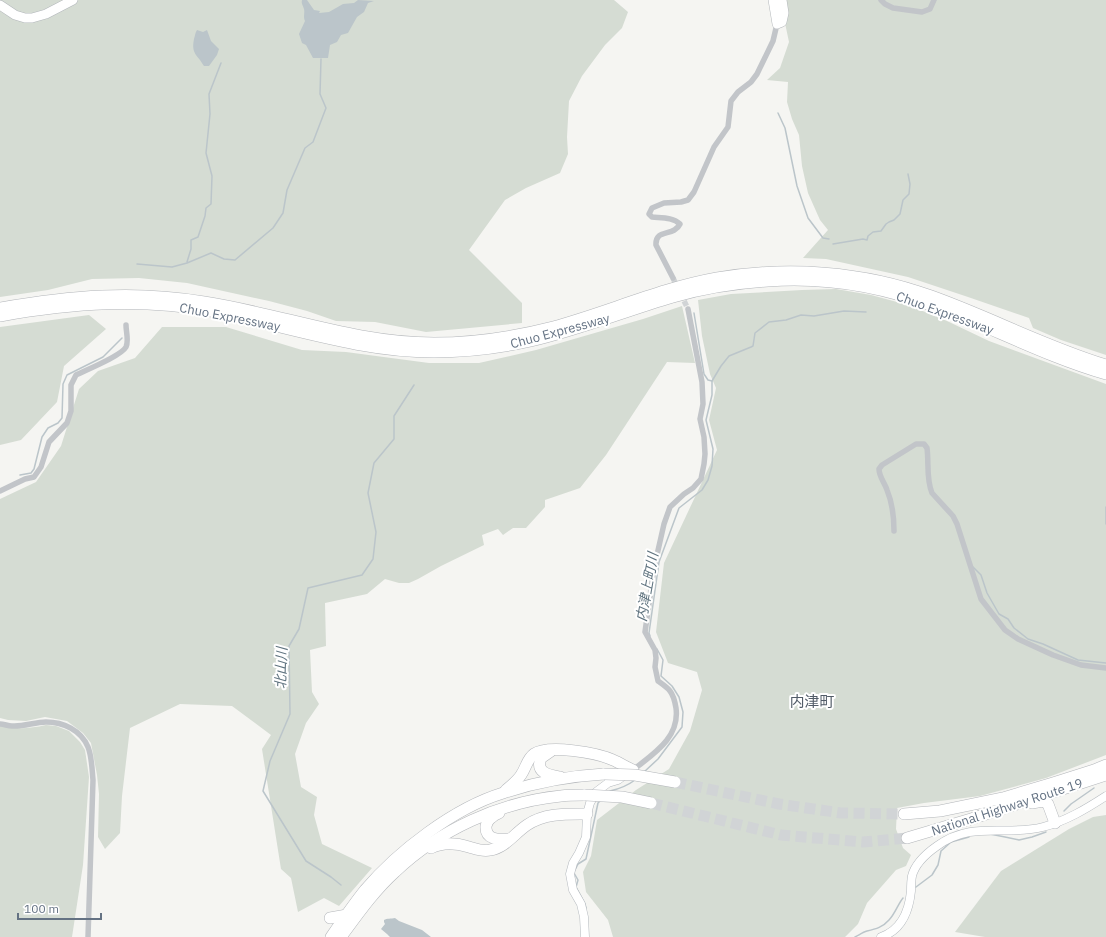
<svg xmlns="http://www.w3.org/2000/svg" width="1106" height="937" font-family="'IBM Plex Sans','Noto Sans JP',sans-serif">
  <rect width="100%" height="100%" fill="#f5f5f2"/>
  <g fill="#d5dcd3">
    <polygon points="0,0 614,0 628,12 622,28 605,45 582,76 569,101 567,137 568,154 560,173 526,188 505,200 469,250 522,303 522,323 426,332 375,322 336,321 307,311 269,301 187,283 139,278 92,279 48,290 0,297"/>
    <polygon points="778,0 1106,0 1106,355 1061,340 1033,328 1029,318 968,297 908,277 826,259 803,258 828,230 820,220 808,193 802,166 799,135 792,119 787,102 788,82 767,80 780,68 789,42 782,9"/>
    <polygon points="836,289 871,295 908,305 947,321 989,341 1106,384 1106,755 1046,778 980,796 924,803 897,808 896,829 903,848 911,855 906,866 896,870 867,903 858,924 845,937 613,937 608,920 586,892 583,872 591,856 597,820 636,790 669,769 690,731 702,690 697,672 668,663 656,632 664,563 717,450 709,420 716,388 710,374 702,336 698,300 731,294 802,290"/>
    <polygon points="682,306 695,363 667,362 606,455 580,488 545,500 545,507 526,528 513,528 503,535 498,529 482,535 484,545 441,566 418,579 409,583 399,583 385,579 367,594 325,603 326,646 310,650 312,692 319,704 306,723 295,754 301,787 317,797 314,815 322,844 372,868 339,906 324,898 298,912 291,878 281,869 262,749 271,735 232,706 180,704 130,728 122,796 120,833 105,849 98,837 99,794 97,775 91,743 83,733 67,721 45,717 26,721 8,720 0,718 0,499 36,482 61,446 79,389 98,371 135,358 162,327 226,327 302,350 346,352 429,363 479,363 536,350 643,319"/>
    <polygon points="89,315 106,329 64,366 57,402 21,440 0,445 0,327"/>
    <path d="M46,725L56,726L69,731L80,742L85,750L89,777L83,865L72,937H0V726C18,729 28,729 46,725Z"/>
    <polygon points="1106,815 1106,937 985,937 955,932 1001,871 1069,829 1093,817"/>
  </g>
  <g fill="#bbc5ca">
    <path d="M302,0H307L314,10L320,11L319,13L329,12L343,4L354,3L358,0L374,1L368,3L364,12L357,17L348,33L341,35L337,42L330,45L328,58H313L306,45L302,43L299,34L305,21C303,17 305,13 304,9C303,5 301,4 302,0Z"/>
    <path d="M197,30L203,32L207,30L211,41L219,49L217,55L209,66H204C197,54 191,54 194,39C195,36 195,33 197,30Z"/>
    <path d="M395,918L399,921L422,930L431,937H390L387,934L381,929L385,924L384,922V920C387,918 391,919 395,918Z"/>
  </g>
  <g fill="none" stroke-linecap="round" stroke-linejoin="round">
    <g stroke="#bbc5ca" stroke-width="1.5">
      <polyline points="778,113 785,128 797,186 808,218 823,238 829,239"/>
      <polyline points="833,244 863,239 867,240 868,236 873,232 881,231 886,224 889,222 894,220 900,214 903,200 909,194 910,184 908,174"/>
      <polyline points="187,262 191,249 191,240 198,237 205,216 206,208 211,204 212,176 206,153 210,114 209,94 221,63"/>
      <polyline points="137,264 172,267 187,263 211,253 224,259 235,260 273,228 283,213 287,190 305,148 313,142 326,108 320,94 321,59"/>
      <polyline points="694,313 704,374 708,380 712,381"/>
      <polyline points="20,475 31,473 34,469 42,437 48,428 58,423 62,418 63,384 67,375 103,357 122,338"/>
      <polyline points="1106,507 1106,524"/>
      <polyline points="973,567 981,575 987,593 999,614 1008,619 1014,628 1028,639 1043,644 1078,660 1106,663"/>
      <polyline points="650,636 649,633 659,562 679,508 702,490 708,480 712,466 713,449 706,420 712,395 712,381 721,366 729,356 751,347 753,346 755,333 769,322 786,320 801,315 814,316 844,311 866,312"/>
      <polyline points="644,772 658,759 682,727 683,712 679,697 672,686 661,676 663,660 657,649"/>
      <path d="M610,791C619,789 627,786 635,780"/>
      <polyline points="1064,811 1071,804 1094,788"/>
      <polyline points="990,834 1005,837 1019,840 1032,837 1046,832"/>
      <polyline points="575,870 578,864 586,859 598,803 600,801"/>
      <polyline points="574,873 578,880 576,887 585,904 586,908"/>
      <polyline points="341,885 331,877 306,861 263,791 270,761 290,714 289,646 299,629 308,588 362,575 373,559 376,532 368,493 374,463 394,439 394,416 414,385"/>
      <polyline points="916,887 932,875 938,865 941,851 951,842 969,837"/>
      <path d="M855,937C859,935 863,932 867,931C876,929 883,927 889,920C895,914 898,904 903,898"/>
    </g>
    <polyline stroke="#d1d4d6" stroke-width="5.5" stroke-dasharray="5.5 3" stroke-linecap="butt" points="673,278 688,309"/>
    <g stroke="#d1d4d6" stroke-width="11" stroke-dasharray="11 5.5" stroke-linecap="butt">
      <polyline points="675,782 779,804 841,813 904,814"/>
      <polyline points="651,803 781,835 863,842 907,838"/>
    </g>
    <g stroke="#b4b9be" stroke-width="9">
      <g id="secondary">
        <polyline points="585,937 584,917 581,904 573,890 570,874 573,863 579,853 586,837 587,814 590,803 596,792 608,783 618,780 626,774"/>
        <path d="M881,937C902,930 909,911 911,891C911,886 911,881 912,876C915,864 927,853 937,846C973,820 1005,837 1043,827C1066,821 1086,809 1106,796"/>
      </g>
    </g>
    <g stroke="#b3b7bb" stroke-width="10">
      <g id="primary">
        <polyline points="773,0 777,24 782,22 784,13 782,0"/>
        <polyline points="0,5 15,15 25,18 32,18 46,14 73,0"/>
      </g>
    </g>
    <g stroke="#b3b6ba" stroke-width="12">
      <g id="highway">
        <path d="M0,308C70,296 134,290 204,302C282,314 355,343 434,343C474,343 514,337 553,327C608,312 661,288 717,278C787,266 863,271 931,296C990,317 1046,347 1106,365"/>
        <path d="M0,316C73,303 142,298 216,312C229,314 242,318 255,321C314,335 373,352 434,352C467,352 499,348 531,341C579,330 625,311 673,297C704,288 736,283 768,281C824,277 883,287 936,307C993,328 1047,357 1106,374"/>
        <path d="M551,751L541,758C535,773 549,775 560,777"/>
        <path d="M506,790C512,785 517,781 521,775C526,768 527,759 534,754C548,744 598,753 613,760C620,763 626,767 633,770"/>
        <polyline points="1032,803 1043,801 1048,804 1055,823"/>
        <path d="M499,813C496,814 493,816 491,818C488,820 487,822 486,826C485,840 499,840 509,839"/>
        <polyline points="904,814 940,811 1003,798 1053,783 1094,770 1106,765"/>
        <polyline points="907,838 971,819 1106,775"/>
        <path d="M431,848C443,842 456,843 469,847C476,849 483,852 490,850C505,848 515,833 527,825C545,813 566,814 587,814"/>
        <polyline points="330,918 347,915"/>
        <path d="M331,937C342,921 353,905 365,890C398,851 454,808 503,793C536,782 570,776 604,774"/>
        <path d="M341,937C358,914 374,891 395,872C439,830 500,802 561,796C568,795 577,795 585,795"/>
      </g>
    </g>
    <g stroke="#c2c5c9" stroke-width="5.5">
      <polyline points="881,0 885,4 893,8 922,12 930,9 934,0"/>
      <path d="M673,278L656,245C655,228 674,237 680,224C673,217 661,218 652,217L649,214L652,208L664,203L681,202L688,200L694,192L714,147L728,127L731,101L738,92L751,82L757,74L773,41L777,24"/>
      <path d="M0,491L25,479L34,477L41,467L49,442L67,423L71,411V385L76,375C86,370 121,356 126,347C129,341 126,332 126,325"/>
      <path d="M894,531C894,519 892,502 887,490C885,483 879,477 879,469L882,465L916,444H924L927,448C929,463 926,479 932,493L953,516L957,524L981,599L1005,630L1018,639L1053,655L1081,665L1106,668"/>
      <path d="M0,724C4,724 8,726 12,726C23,727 35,722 46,722C63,722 81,730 88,747C92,757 92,770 93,780L88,937"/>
      <path d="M633,770C653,754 680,738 676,708C675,702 674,696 670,691C667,687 662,684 658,681L655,667L656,658L655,650L645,632L654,568L664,524L670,507L684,494L693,488L701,479L704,464L705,454L704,437L700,419L703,404L702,382L688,309"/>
    </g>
    <use href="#secondary" stroke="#fff" stroke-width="8"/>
    <use href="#primary" stroke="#fff" stroke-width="9"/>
    <use href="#highway" stroke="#fff" stroke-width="11"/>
    <g stroke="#b3b6ba" stroke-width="12" stroke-linecap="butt">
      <g id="highway-bridge">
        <polyline points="604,774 635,775 675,782"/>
        <polyline points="585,795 622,797 651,803"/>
      </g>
    </g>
    <use href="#highway-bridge" stroke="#fff" stroke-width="11"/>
  </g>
  <g text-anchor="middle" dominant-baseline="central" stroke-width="4" stroke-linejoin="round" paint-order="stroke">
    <g font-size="13" fill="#647283" stroke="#fff">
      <text transform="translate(945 313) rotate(20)">Chuo Expressway</text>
      <text transform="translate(230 317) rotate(11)">Chuo Expressway</text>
      <text transform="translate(560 331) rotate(-15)">Chuo Expressway</text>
      <text transform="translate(1007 807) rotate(-18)">National Highway Route 19</text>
    </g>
    <g font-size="14" font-style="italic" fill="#5f737f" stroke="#fff">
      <text transform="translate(647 587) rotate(-80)">内津上町川</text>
      <text transform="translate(281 668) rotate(-88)">北山川</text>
    </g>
    <g font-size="15" fill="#525c68" stroke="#fff">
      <text x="812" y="701">内津町</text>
    </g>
  </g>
  <path d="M18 913v6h83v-6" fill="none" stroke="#647283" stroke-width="2"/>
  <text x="24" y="913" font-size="12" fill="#647283" stroke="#ffffff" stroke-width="3" paint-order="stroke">100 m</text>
</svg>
